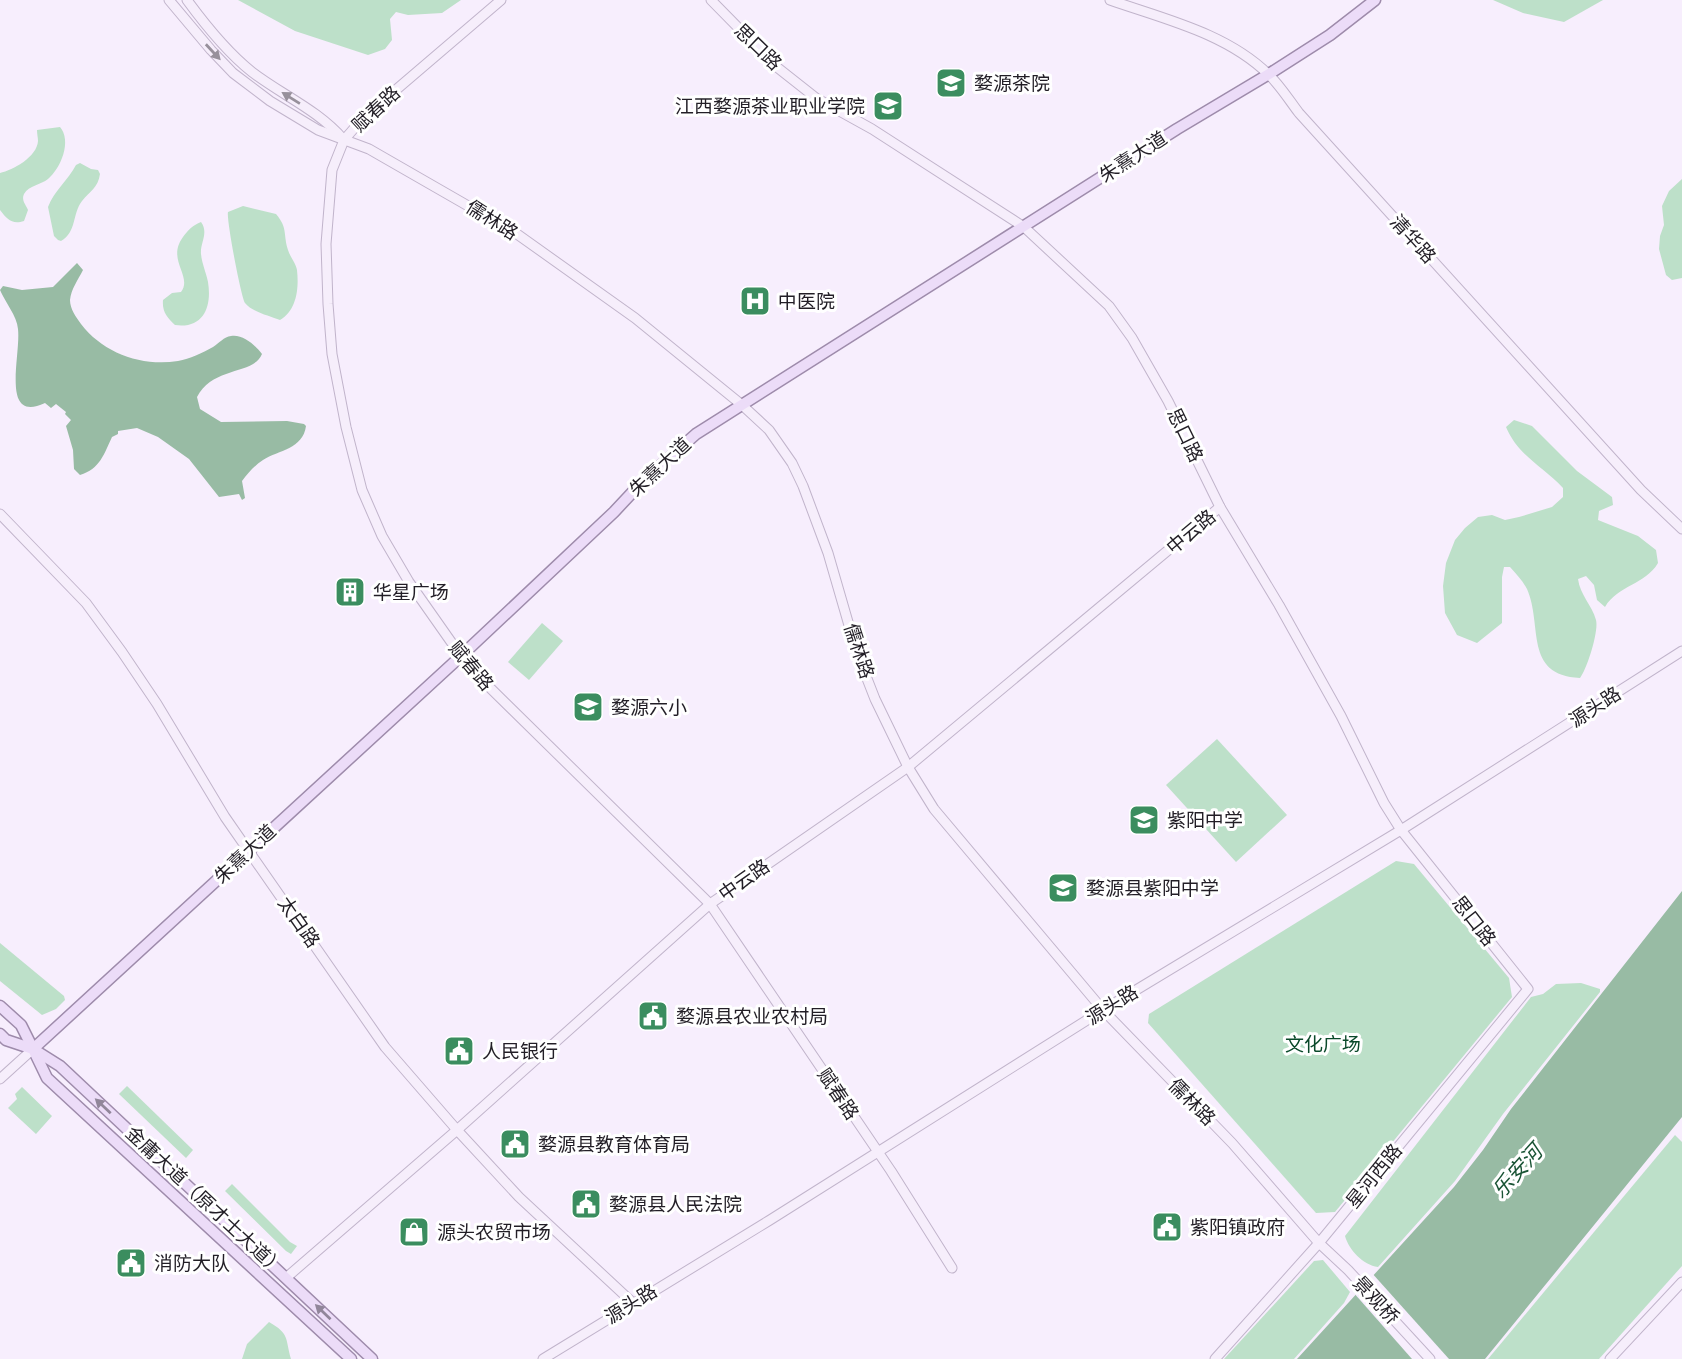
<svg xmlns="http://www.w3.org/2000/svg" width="1682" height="1359" font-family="Inter,'Noto Sans SC',sans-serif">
  <rect width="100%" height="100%" fill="#f7eefd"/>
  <g fill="#bde0c9">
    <polygon points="238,0 461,0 442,13 408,15 396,12 390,19 392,40 385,49 368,55 295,31"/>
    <polygon points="1493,0 1603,0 1564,22 1523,13"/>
    <path d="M60,127C72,141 61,168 48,179C41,185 29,185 24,194C21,200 26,205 28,210L24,221C12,225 7,219 0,210V173C13,170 37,157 38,141C38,138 37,134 37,130Z"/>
    <path d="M80,163L91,169L98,170L100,174C98,188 90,191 82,201C72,214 77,232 61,241L58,240L54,236L48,207C54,191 68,180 76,165Z"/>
    <polygon points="1682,179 1682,278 1672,280 1666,275 1659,249 1660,236 1664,225 1662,206 1669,191"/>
    <path d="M243,206L276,214C288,228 283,234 288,250C290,257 296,263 297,270C299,288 297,310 280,320C270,316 252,312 245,303C241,297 226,218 228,212Z"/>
    <path d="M201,222C209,233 200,243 201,254C202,264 206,272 208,282C212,306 204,329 175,325C167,317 162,312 163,300L172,293L181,292C193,276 166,260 183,237C188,230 193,225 201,222Z"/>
    <path d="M1514,420L1532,426L1577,471L1612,497L1613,505L1599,511L1598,520L1638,536L1656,550L1658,563C1645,585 1618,585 1605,607L1597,600L1594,585L1586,576L1578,579C1580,595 1592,605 1596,620C1599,631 1587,669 1580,678C1523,675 1543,625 1527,589C1523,581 1516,574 1510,567H1504L1502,577V623L1477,643L1457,635L1445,613L1443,586L1446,563L1455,540L1465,528L1478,517L1492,515L1505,520L1519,517L1552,507L1563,497V488C1543,466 1518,456 1506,427Z"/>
    <polygon points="542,623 563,641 529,680 508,662"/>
    <polygon points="1217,739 1287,815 1236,862 1166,785"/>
    <polygon points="1396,861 1414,864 1509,978 1512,997 1335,1212 1316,1213 1148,1023 1149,1014"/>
    <polygon points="0,943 64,996 65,1000 56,1009 42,1015 0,981"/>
    <path d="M1581,983L1600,989V992L1503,1114L1455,1181L1378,1267C1363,1265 1349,1250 1345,1236L1531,997L1543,994L1556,984Z"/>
    <polygon points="127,1086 193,1150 186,1158 119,1094"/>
    <polygon points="22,1087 52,1116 36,1134 8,1108 17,1099 15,1094"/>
    <polygon points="1675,1135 1682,1142 1682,1266 1599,1359 1488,1359"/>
    <polygon points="232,1184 290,1242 297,1246 291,1254 286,1251 225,1191"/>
    <polygon points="1323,1260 1350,1292 1344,1303 1294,1359 1224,1359 1314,1261"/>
    <path d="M269,1322C290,1334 285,1338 291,1359H242L247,1344Z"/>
  </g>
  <g fill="#98bba4">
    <path d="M77,263L83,270C78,280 71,289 70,300C70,309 76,317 81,324C103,353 142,367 178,361C190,359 202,353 213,347C219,343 224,337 231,336C243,334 255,345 262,354C254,375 213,366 197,397L200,409L221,422L287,421L304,424L306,426C303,449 279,450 263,460C255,465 248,473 242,481L245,498L242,500L239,494L219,497L189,459L158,437L137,428L118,431V434L112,437C104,454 100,469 80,475L74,469L73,450L66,426L71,420L65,414L66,412L56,404L51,408L45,403C0,424 21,356 18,329C17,316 5,302 0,290L3,286L22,290L53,287Z"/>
    <polygon points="1682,891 1682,1117 1485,1359 1297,1359 1454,1187 1483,1150 1511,1109"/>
  </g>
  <polygon fill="#f7eefd" points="1371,1272 1449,1359 1412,1359 1353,1292"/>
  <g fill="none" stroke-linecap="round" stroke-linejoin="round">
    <g stroke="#c1b4cb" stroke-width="11">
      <g id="secondary">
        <polyline points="169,0 211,50 233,73 270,101 318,130 369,149 517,234 635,318 742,405 769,430 792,463 803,486 828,553 857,653 875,699 908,767 934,809 1103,1010 1232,1143 1319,1243 1348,1270 1430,1359"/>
        <path d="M187,0C206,26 227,52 252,72C282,95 318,110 343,139"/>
        <polyline points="501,0 363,118 344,140 332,170 326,244 328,304 332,354 346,427 362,490 382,536 409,582 461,656 478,676 710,904 891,1171 952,1268"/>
        <polyline points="711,0 778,68 816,98 872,129 1024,227 1109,306 1132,338 1168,401 1220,507 1279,605 1341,716 1384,803 1401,830 1528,989 1319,1243 1215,1359"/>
        <path d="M1110,0C1164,19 1226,33 1268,74C1280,85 1289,100 1299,113L1641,490L1682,529"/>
        <polyline points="0,514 86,603 122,652 157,704 225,817 385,1047 457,1130 519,1197 633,1303"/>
        <polyline points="0,1079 33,1049"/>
        <polyline points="287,1277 457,1130 710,904 908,767 1220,507"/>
        <polyline points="543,1359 770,1220 1103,1010 1401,830 1682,651"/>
        <polyline points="1610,1359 1682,1282"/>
      </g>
    </g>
    <g stroke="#9e8bab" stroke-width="13">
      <g id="primary">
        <polyline points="0,1006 21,1025 33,1049 60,1066 372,1359"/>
        <polyline points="0,1034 6,1040 33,1049 47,1078 351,1359"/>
        <polyline points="33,1049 461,656 614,512 643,481 696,434 1177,129 1269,74 1330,35 1375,0"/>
      </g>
    </g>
    <use href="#secondary" stroke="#f6eefb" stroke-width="9"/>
    <use href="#primary" stroke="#ecdcf8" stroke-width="10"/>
  </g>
  <defs><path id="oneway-solid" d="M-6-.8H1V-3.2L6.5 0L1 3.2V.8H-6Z" transform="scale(1.75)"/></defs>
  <g fill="#97909b">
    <use href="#oneway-solid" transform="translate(213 52) rotate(47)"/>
    <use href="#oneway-solid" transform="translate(291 98) rotate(-148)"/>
  </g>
  <g fill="#91869a">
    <use href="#oneway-solid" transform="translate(103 1106) rotate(-137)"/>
    <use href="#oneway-solid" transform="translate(323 1312) rotate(-136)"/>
  </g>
  <defs>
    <g id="university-square" transform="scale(1.575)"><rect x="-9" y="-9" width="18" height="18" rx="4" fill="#3b8d5f" stroke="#fff"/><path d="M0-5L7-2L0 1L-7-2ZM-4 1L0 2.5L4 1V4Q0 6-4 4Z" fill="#fff"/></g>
    <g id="hospital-square" transform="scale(1.575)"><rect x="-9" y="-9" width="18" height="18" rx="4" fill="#3b8d5f" stroke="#fff"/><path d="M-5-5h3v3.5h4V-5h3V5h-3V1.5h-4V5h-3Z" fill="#fff"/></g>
    <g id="building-square" transform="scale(1.575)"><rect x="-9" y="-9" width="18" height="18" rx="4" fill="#3b8d5f" stroke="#fff"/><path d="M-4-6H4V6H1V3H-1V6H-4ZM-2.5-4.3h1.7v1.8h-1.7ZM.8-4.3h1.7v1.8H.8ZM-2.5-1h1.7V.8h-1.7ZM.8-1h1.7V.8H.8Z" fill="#fff"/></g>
    <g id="school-square" transform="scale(1.575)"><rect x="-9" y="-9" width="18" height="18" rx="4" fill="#3b8d5f" stroke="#fff"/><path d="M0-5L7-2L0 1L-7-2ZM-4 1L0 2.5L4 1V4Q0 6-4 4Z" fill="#fff"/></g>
    <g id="civic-square" transform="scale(1.575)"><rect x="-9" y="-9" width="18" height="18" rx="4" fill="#3b8d5f" stroke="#fff"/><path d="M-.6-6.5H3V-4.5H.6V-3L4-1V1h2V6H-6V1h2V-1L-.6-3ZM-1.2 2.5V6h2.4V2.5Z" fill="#fff"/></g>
    <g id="shop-square" transform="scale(1.575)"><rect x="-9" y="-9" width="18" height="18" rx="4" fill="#3b8d5f" stroke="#fff"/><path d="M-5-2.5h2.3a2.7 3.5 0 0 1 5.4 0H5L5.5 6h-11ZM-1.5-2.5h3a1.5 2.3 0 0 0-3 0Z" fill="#fff"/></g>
  </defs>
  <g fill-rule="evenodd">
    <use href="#university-square" x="951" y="83"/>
    <use href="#university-square" x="888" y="106"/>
    <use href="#hospital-square" x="755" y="301"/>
    <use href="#building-square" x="350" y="592"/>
    <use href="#school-square" x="588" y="707"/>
    <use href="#school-square" x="1144" y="820"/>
    <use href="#school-square" x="1063" y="888"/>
    <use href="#civic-square" x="653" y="1016"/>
    <use href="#civic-square" x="459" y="1051"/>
    <use href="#civic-square" x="515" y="1144"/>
    <use href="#civic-square" x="586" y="1204"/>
    <use href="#civic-square" x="1167" y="1227"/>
    <use href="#shop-square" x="414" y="1232"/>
    <use href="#civic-square" x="131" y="1263"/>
  </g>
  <g text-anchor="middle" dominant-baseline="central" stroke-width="6" stroke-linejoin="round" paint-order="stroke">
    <g font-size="19" fill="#221e26" stroke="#fff">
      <text transform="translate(758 47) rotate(44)">思口路</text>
      <text transform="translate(376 109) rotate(-43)">赋春路</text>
      <text transform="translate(1133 157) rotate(-33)">朱熹大道</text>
      <text transform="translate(492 220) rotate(32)">儒林路</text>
      <text transform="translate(1413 239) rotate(48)">清华路</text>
      <text transform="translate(1185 435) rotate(64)">思口路</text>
      <text transform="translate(660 467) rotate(-43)">朱熹大道</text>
      <text transform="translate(1191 532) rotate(-40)">中云路</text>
      <text transform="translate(859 651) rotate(72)">儒林路</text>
      <text transform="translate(471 666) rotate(50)">赋春路</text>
      <text transform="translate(1595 707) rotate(-33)">源头路</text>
      <text transform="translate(245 854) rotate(-43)">朱熹大道</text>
      <text transform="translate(744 880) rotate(-35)">中云路</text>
      <text transform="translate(1474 921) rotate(52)">思口路</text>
      <text transform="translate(299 922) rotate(55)">太白路</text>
      <text transform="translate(1112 1005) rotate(-32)">源头路</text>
      <text transform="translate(838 1094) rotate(56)">赋春路</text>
      <text transform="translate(1192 1102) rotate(45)">儒林路</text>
      <text transform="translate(1374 1176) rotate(-51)">星河西路</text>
      <text transform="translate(205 1201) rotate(43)">金庸大道（原才士大道）</text>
      <text transform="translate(1376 1300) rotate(47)">景观桥</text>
      <text transform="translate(631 1304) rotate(-32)">源头路</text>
    </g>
    <g font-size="19" fill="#221e26" stroke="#fff" text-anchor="start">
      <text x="974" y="83">婺源茶院</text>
      <text x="865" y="106" text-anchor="end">江西婺源茶业职业学院</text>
      <text x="778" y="301">中医院</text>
      <text x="373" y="592">华星广场</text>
      <text x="611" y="707">婺源六小</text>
      <text x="1167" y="820">紫阳中学</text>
      <text x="1086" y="888">婺源县紫阳中学</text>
      <text x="676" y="1016">婺源县农业农村局</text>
      <text x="482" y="1051">人民银行</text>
      <text x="538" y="1144">婺源县教育体育局</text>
      <text x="609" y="1204">婺源县人民法院</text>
      <text x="1190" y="1227">紫阳镇政府</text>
      <text x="437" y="1232">源头农贸市场</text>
      <text x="154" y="1263">消防大队</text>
    </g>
    <g font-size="19" fill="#0a492a" stroke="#fff">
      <text x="1323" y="1044">文化广场</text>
    </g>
    <g font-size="21" font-style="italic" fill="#1a5435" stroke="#fff">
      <text transform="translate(1517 1171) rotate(-48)">乐安河</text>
    </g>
  </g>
</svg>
